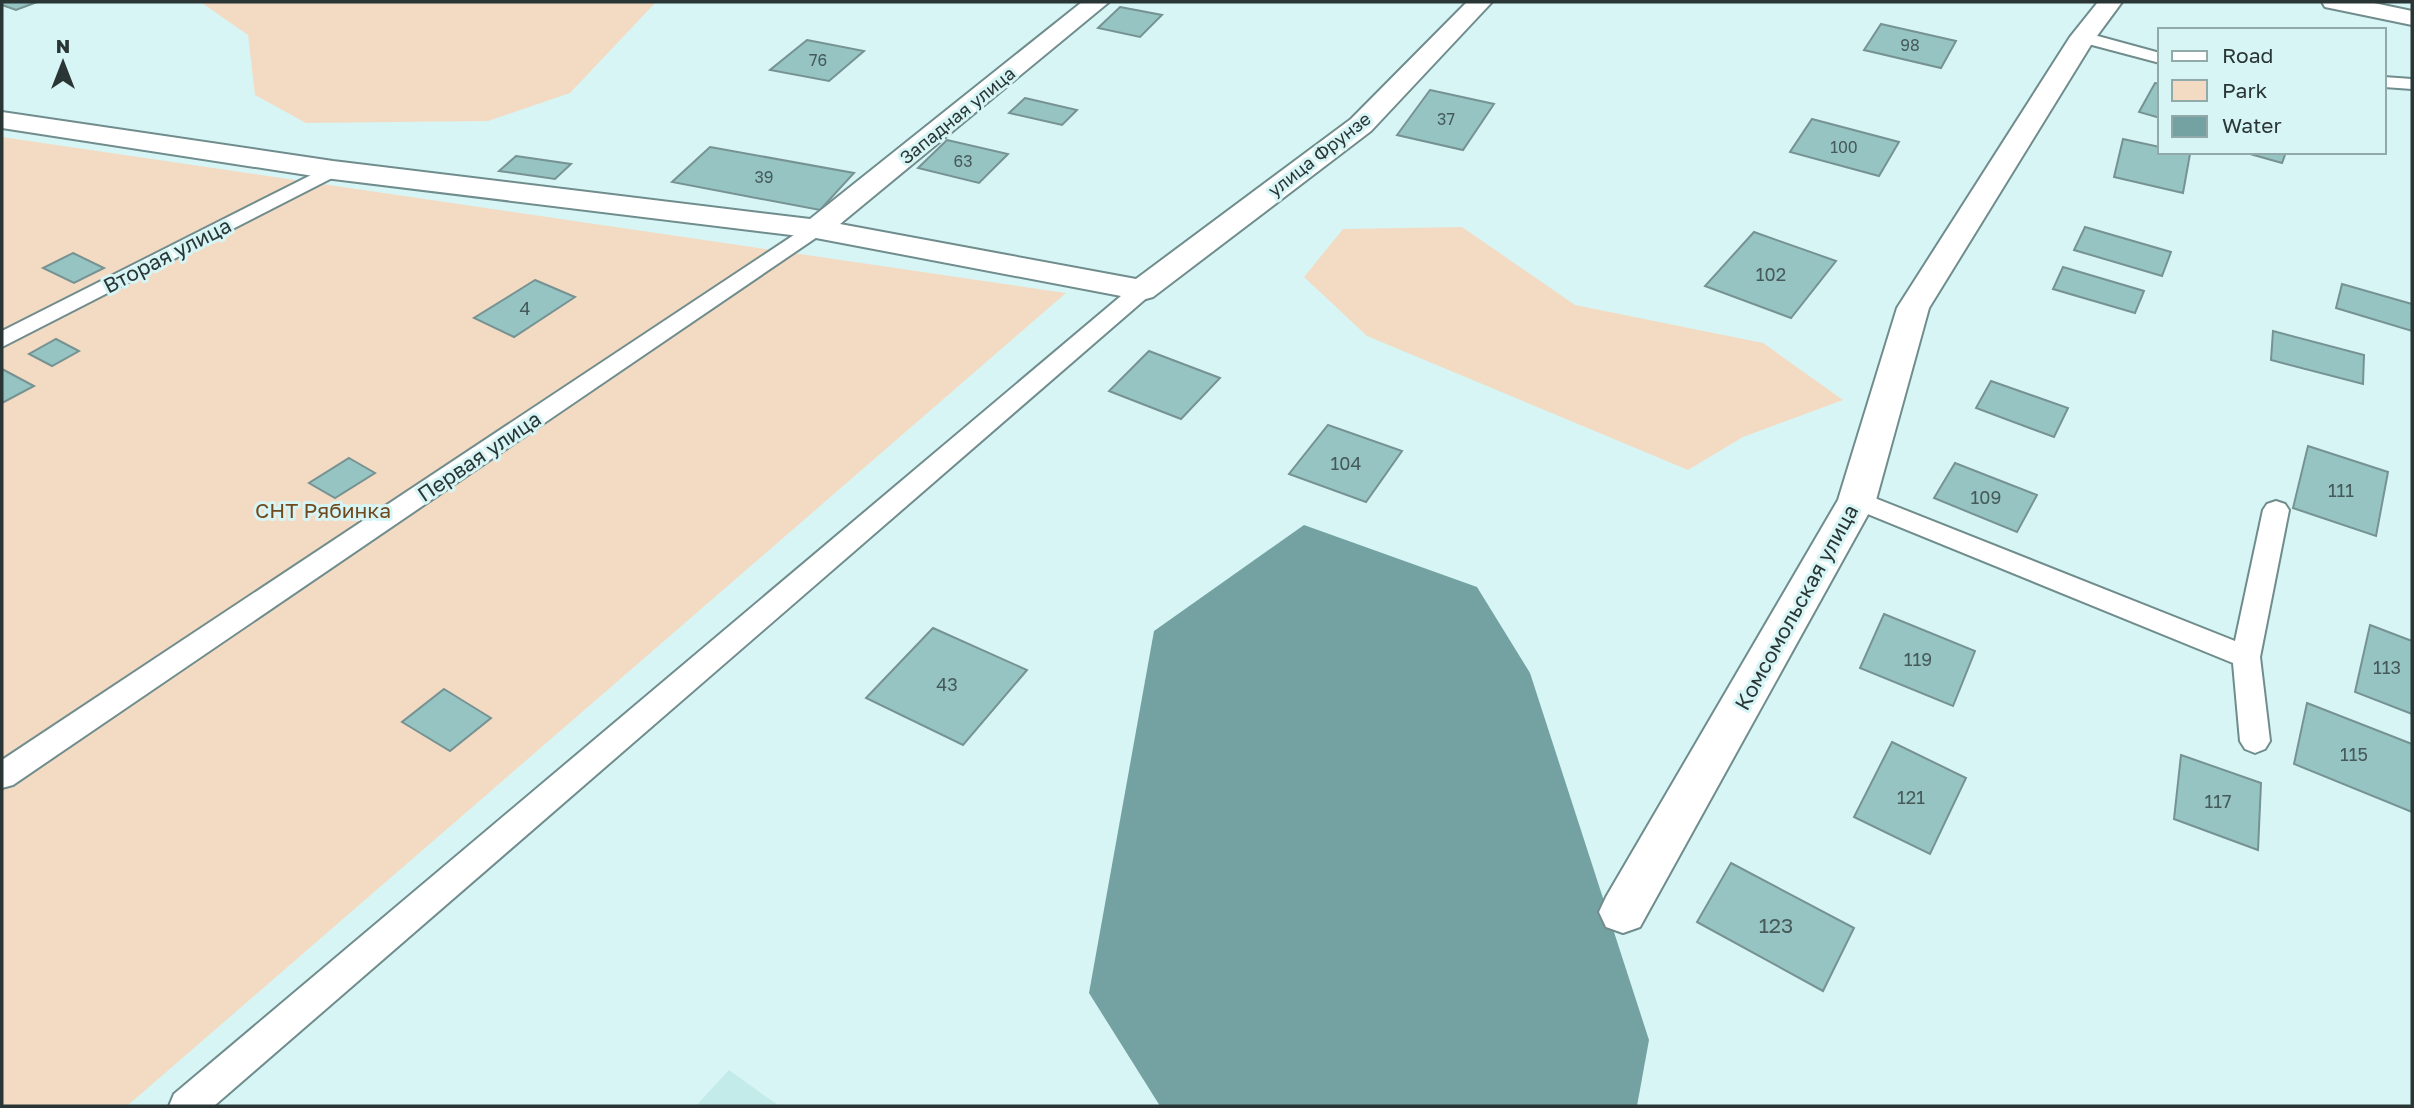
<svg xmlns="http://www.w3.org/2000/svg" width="2414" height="1108" font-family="'Golos Text',sans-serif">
  <rect width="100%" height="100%" fill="#d7f5f5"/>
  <polygon fill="#c3ebea" points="729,1070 779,1106 696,1106"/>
  <g fill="#f3dbc3">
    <polygon points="205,2 656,2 570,93 488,121 306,123 255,95 248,35 202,3"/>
    <polygon points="2,137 1066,293 127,1106 2,1106"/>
    <polygon points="1462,227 1575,305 1763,343 1843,400 1743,437 1688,470 1367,336 1304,277 1343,229"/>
  </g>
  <polygon fill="#74a2a2" points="1304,525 1477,587 1530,673 1649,1040 1637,1106 1160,1106 1089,993 1154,631"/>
  <g fill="#95c4c3" stroke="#769292" stroke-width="2">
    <polygon points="2,2 37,2 16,10 2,5"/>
    <polygon points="1120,7 1162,15 1140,37 1098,28"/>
    <polygon points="1881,24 1956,41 1941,68 1864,50"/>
    <polygon points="807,40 864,51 829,81 770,70"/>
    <polygon points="2155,83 2160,84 2160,118 2139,112"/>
    <polygon points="1430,90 1494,104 1463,150 1397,135"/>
    <polygon points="1025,98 1077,110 1062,125 1009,113"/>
    <polygon points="1812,119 1899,142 1879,176 1790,152"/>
    <polygon points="2123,139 2160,147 2160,152 2190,154 2183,193 2114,177"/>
    <polygon points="947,140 1008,154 979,183 918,168"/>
    <polygon points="710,147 854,173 820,210 672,182"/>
    <polygon points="2243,152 2286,152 2282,163"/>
    <polygon points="516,156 571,164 555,179 499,171"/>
    <polygon points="2085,227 2171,252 2162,276 2074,250"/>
    <polygon points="1754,232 1836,261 1791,318 1705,286"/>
    <polygon points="73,253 104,268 74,283 43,268"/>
    <polygon points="2063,267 2144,291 2135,313 2053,289"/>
    <polygon points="535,280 575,297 514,337 474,318"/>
    <polygon points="2342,284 2412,304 2412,331 2336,308"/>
    <polygon points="2273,331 2364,355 2363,384 2271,360"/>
    <polygon points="56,339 79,351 52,366 29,354"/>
    <polygon points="1149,351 1220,378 1181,419 1109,391"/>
    <polygon points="2,369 34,386 2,403"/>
    <polygon points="1991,381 2068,408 2054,437 1976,408"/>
    <polygon points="1328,425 1402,451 1366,502 1289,474"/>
    <polygon points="2308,446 2388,472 2376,536 2293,508"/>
    <polygon points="349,458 375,473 335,498 309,483"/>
    <polygon points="1955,463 2037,495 2017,532 1934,498"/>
    <polygon points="1884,614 1975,651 1953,706 1860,668"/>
    <polygon points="2370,625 2412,641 2412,714 2355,692"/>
    <polygon points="933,628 1027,670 963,745 866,698"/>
    <polygon points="444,689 491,718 450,751 402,722"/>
    <polygon points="2307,703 2412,744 2412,812 2294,764"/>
    <polygon points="1892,742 1966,778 1930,854 1854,817"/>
    <polygon points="2181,755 2261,783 2258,850 2174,819"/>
    <polygon points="1731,863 1854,928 1823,991 1697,922"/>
  </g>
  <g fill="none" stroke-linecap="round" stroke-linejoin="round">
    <g stroke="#708c8c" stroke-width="4">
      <g id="lane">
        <polygon points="2083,32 2160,53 2160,63 2077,41 2074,37"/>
        <polygon points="2384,77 2412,79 2412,89 2384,87"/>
        <polygon points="333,164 343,170 340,174 2,347 2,331"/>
        <polygon points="816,223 826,229 823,233 13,785 2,788 2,760 809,225"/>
        <polygon points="1142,284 1150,285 1153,290 1150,295 214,1106 169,1106 174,1094 1134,285"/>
        <polygon points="1857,491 2235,641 2263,510 2267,504 2276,501 2285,504 2289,510 2260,657 2270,741 2265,749 2255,753 2245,749 2240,741 2233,663 1848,506 1844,500 1848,494"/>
      </g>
    </g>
    <g stroke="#708c8c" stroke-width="4">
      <g id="street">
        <polygon points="1082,2 1109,2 840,224 1136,279 1351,119 1467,2 1492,2 1371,131 1153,297 1142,300 816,238 333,179 2,128 2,112 333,161 810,219"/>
        <polygon points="2098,2 2122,2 2094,40 1929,308 1876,500 1640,927 1623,933 1606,927 1599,912 1606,897 1838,500 1897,308 2070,37"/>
      </g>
    </g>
    <g stroke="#708c8c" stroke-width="4">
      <polygon id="secondary" points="2322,2 2369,2 2412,11 2412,25 2325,7"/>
    </g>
    <use href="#lane" fill="#fff" fill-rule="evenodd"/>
    <use href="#street" fill="#fff" fill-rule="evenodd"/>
    <use href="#secondary" fill="#fff" fill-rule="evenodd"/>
  </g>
  <g text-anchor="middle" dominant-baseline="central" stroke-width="6" stroke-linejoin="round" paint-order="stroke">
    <g font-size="16" fill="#455a59">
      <text x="1910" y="45">98</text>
      <text x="818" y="60">76</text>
      <text x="1446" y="119">37</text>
      <text x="1844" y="147">100</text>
      <text x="963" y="161">63</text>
      <text x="764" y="177">39</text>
    </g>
    <g font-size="18" fill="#2a3636" stroke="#d7f5f5">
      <text transform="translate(957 115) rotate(-39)">Западная улица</text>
      <text transform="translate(1319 154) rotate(-38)">улица Фрунзе</text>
    </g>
    <g font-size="18" fill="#455a59">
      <text x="1771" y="274">102</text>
      <text x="525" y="308">4</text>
      <text x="1346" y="463">104</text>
      <text x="2341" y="490">111</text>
      <text x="1986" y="497">109</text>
      <text x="1918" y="659">119</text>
      <text x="2387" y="667">113</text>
      <text x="947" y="684">43</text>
      <text x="2354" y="754">115</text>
      <text x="1911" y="797">121</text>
      <text x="2218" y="801">117</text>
    </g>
    <g font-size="21" fill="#2a3636" stroke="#d7f5f5">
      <text transform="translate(167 255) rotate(-27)">Вторая улица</text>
      <text transform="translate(479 456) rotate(-34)">Первая улица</text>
      <text transform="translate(1796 607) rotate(-61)">Комсомольская улица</text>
    </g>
    <g font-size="21" fill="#70491d" stroke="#d7f5f5">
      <text x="323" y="510">СНТ Рябинка</text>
    </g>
    <g font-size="21" fill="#455a59">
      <text x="1776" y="925">123</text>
    </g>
  </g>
  <rect width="2414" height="1108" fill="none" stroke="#2a3636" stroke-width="7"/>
  <rect x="2158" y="28" width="228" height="126" fill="#d7f5f5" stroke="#92a9a9" stroke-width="2"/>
  <rect x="2172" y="51" width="35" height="10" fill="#ffffff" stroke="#92a9a9" stroke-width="2"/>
  <text x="2222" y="63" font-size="21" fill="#2a3636">Road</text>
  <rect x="2172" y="80" width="35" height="21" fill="#f3dbc3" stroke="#92a9a9" stroke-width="2"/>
  <text x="2222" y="98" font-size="21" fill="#2a3636">Park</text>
  <rect x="2172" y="116" width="35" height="21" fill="#74a2a2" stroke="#92a9a9" stroke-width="2"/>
  <text x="2222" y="133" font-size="21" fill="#2a3636">Water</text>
  <g transform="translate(63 63)" stroke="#d7f5f5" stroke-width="5" paint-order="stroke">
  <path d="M0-5L12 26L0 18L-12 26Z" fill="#2a3636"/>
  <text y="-10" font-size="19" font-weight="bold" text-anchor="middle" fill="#2a3636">N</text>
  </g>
</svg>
